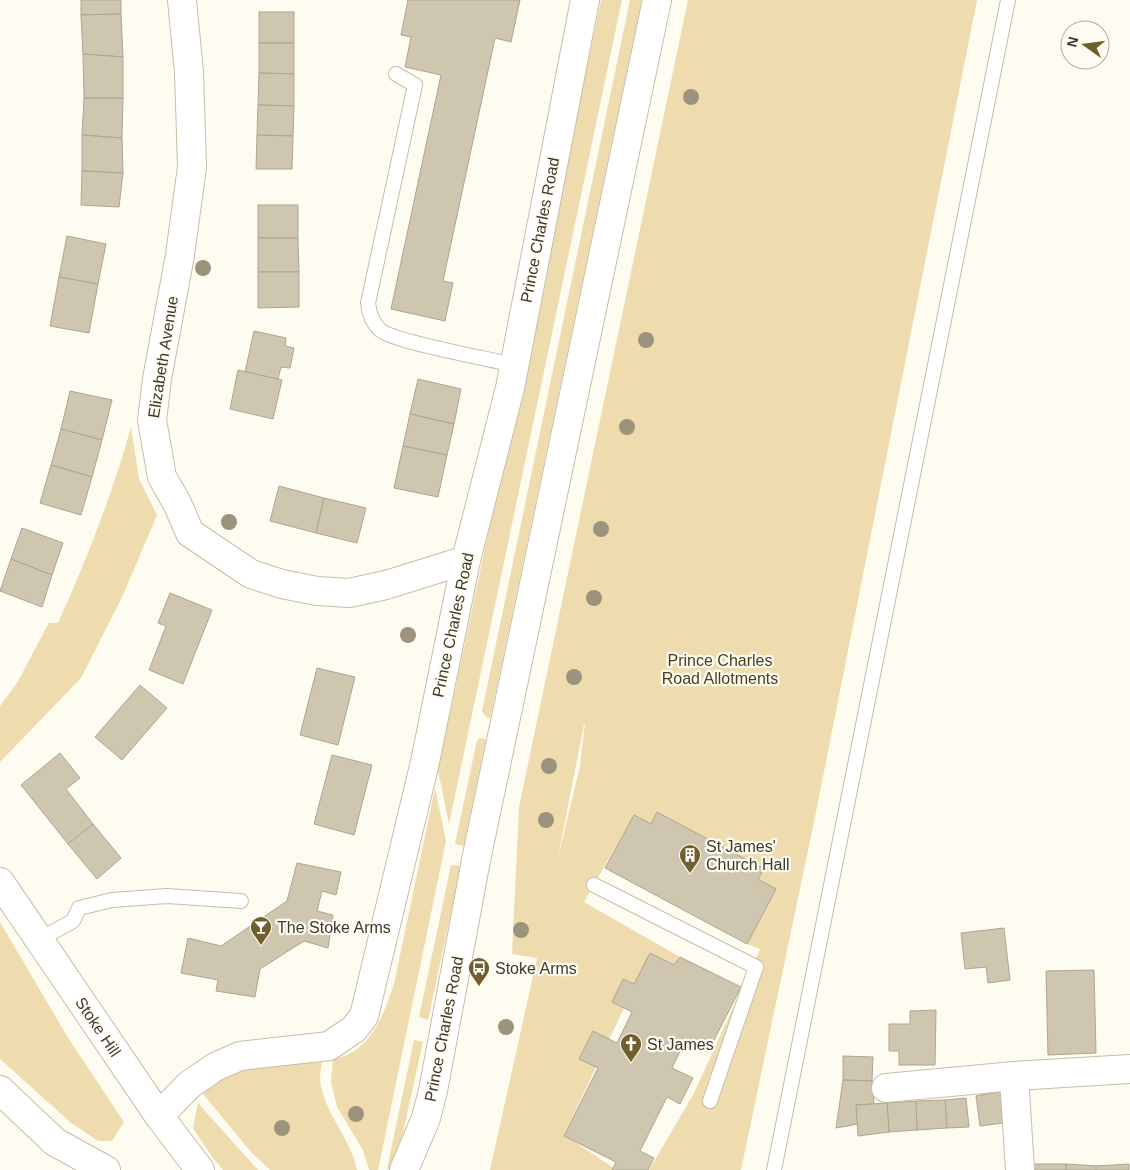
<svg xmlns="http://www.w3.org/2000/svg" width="1130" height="1170" font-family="Helvetica,sans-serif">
  <rect width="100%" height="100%" fill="#fefbf1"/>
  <g fill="#eedcae" fill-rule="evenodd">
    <polygon points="601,0 622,0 449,824 438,770"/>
    <polygon points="630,0 642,0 490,719 486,717 482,711"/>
    <path d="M688,0H977L815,817L741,1170H649L693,1095L760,949L747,944L776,889L758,879L764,869L657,812L651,824L634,815L584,902L680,957L674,965L650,953L564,1135L617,1170H490L537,958L512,954L519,807ZM585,723L580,766L557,862L584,724Z"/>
    <path d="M131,427L139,479L157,515L123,595L81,678L0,762V706L17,683L49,623H58C87,559 112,495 131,427Z"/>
    <polygon points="481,738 486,739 464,846 455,844 477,740"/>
    <path d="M435,788L446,841L378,1170H369L363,1150L337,1107L331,1082L333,1059C369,1054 384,1015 394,984Z"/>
    <polygon points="451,865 461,866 428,1020 419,1017"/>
    <polygon points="0,922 67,1036 124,1122 112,1141 98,1141 70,1122 0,1059"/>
    <polygon points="414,1040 423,1042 395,1169 387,1169"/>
    <path d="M322,1061C321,1067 320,1074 320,1080C324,1114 351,1138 357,1170H270L251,1152L203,1094C231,1061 283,1067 322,1061Z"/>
    <polygon points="198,1103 258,1170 223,1170 212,1157 193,1128"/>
  </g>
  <g fill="#cfc6b0" stroke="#ada58f">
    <polygon points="81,0 121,0 121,14 81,15"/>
    <polygon points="408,0 520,0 511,42 495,38 443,281 453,283 445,321 391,309 441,75 405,67 411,37 401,35"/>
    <rect x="259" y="12" width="35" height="31"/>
    <polygon points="121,14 123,57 83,54 81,15"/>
    <polygon points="259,43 294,43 294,74 259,73"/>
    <polygon points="83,54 123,57 123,98 84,98"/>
    <polygon points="259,73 294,74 294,106 258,105"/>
    <polygon points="84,98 123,98 122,138 82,135"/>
    <polygon points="258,105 294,106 293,136 257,135"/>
    <polygon points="82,135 122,138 123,173 82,171"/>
    <polygon points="257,135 293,136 292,169 256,169"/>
    <polygon points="82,171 123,173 119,207 81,205"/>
    <rect x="258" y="205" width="40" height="33"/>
    <polygon points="67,236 106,244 98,284 59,277"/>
    <polygon points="258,238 298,238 299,272 258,272"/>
    <polygon points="258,272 299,272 299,307 258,308"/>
    <polygon points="59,277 98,284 89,333 50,326"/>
    <polygon points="254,331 286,338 285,346 294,348 290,368 281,367 278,379 245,372"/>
    <polygon points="238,370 282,380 273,419 230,409"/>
    <polygon points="418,379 461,389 454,424 410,414"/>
    <polygon points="70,391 112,400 102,440 61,429"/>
    <polygon points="410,414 454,424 447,455 403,446"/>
    <polygon points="61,429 102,440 92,477 51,465"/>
    <polygon points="403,446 447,455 438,497 394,488"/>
    <polygon points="51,465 92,477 81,515 40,503"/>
    <polygon points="279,486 324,498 316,533 270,521"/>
    <polygon points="324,498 366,508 357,543 316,533"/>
    <polygon points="22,528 63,543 52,575 11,559"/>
    <polygon points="11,559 52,575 42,607 0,591"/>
    <polygon points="170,593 212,610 183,684 149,670 166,626 158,623"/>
    <polygon points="317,668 355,677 338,745 300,735"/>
    <polygon points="140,685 167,708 122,760 95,737"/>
    <polygon points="60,753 80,778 66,789 93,824 68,844 21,785"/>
    <polygon points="332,755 372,765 354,835 314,824"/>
    <polygon points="657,812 764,869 758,879 776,889 747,944 605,868 634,815 651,824"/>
    <polygon points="93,824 121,858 97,879 68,844"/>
    <polygon points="297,863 341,872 336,895 322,891 317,911 333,915 328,948 304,941 260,969 255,997 216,991 218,980 181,973 188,938 221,946 287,901"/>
    <polygon points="1004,928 1010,980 988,983 986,967 965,969 961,933"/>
    <polygon points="650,953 674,965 680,957 741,987 708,1052 685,1041 672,1068 693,1078 680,1104 667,1097 640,1151 654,1158 648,1170 612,1170 616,1162 564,1136 598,1068 579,1059 593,1031 617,1043 632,1012 612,1002 623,979 634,984"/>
    <polygon points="1094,970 1096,1053 1048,1055 1046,971"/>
    <polygon points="936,1010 935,1065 899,1065 899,1051 889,1051 889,1024 910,1024 910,1011"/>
    <polygon points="843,1056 873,1057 872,1081 843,1080"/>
    <polygon points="843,1080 872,1081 874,1104 856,1105 858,1124 836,1128"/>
    <polygon points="998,1092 1010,1102 1011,1122 980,1126 976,1096"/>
    <polygon points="966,1098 969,1127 947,1128 945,1100"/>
    <polygon points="945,1100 947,1128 917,1130 916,1101"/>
    <polygon points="916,1101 917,1130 889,1132 887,1103"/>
    <polygon points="887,1103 889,1132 858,1136 856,1105"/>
    <rect x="1032" y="1164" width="34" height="6"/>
    <polygon points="1066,1164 1096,1166 1096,1170 1066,1170"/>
    <polygon points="1129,1164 1129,1170 1096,1170 1096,1166"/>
  </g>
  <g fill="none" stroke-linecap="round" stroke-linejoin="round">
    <g stroke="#c7bea8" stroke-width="16">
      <g id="lane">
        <path d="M396,74L415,85L368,303C369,314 372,322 380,330C394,342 490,359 514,365"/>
        <polyline points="594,885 756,967 710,1101"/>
        <polyline points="40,939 73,921 79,908 112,900 167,896 241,901"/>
        <polyline points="774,1170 1008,0"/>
      </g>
    </g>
    <g stroke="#c7bea8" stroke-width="30">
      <g id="street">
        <polyline points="182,0 189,72 192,167 180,255 157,379 152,420 162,477 177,503 190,533 251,574 282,584 317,591 349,593 386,585 466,560"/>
        <polyline points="1014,1076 1020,1170"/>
        <polyline points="886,1088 1014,1076 1130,1069"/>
        <polyline points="0,1090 55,1142 106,1170"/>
        <polyline points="159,1116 189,1085 215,1067 240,1056 329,1046 354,1029 364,1016 425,762 466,560 510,388 585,0"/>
      </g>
    </g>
    <g stroke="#c7bea8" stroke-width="30">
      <g id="secondary">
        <polyline points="0,882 159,1116 200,1170"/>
        <polyline points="404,1170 426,1118 433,1091 476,860 657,0"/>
      </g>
    </g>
    <use href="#lane" stroke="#fff" stroke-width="14"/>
    <use href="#street" stroke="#fff" stroke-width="28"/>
    <use href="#secondary" stroke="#fff" stroke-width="28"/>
  </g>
  <g fill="#9b937b">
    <circle cx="691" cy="97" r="8"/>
    <circle cx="203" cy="268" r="8"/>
    <circle cx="646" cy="340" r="8"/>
    <circle cx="627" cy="427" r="8"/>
    <circle cx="229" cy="522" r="8"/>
    <circle cx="601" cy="529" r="8"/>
    <circle cx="594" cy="598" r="8"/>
    <circle cx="408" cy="635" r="8"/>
    <circle cx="574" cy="677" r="8"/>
    <circle cx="549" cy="766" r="8"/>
    <circle cx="546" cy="820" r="8"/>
    <circle cx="521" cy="930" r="8"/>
    <circle cx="506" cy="1027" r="8"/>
    <circle cx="356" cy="1114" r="8"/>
    <circle cx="282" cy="1128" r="8"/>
  </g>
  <defs>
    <g id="building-pin" transform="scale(1.125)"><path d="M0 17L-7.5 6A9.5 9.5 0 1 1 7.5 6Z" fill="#705e2c" stroke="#fefbf1"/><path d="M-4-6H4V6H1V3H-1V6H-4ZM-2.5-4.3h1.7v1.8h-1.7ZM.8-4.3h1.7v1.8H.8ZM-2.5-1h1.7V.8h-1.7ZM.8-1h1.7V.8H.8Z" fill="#fff"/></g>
    <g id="bar-pin" transform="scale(1.125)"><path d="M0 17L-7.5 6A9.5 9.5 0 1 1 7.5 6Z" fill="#705e2c" stroke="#fefbf1"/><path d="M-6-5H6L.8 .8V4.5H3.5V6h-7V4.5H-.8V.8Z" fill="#fff"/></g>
    <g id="bus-pin" transform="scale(1.125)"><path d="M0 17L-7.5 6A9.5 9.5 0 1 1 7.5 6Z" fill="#705e2c" stroke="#fefbf1"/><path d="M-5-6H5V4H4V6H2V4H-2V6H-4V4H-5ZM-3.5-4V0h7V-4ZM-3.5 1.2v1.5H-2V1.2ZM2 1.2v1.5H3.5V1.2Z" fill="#fff"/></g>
    <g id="church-pin" transform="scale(1.125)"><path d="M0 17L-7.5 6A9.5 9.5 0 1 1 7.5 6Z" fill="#705e2c" stroke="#fefbf1"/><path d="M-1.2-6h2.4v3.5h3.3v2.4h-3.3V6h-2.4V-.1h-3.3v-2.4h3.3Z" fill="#fff"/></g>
  </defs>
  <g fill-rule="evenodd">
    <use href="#building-pin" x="690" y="855"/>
    <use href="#bar-pin" x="261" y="927"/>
    <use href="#bus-pin" x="479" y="968"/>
    <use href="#church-pin" x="631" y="1044"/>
  </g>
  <g text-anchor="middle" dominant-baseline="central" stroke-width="4.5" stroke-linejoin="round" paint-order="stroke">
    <g font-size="16" fill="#3d3930" stroke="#fefbf1">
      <text transform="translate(540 230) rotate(-79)">Prince Charles Road</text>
      <text transform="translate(163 357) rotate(-81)">Elizabeth Avenue</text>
      <text transform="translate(453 625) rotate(-78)">Prince Charles Road</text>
      <text transform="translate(98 1027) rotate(56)">Stoke Hill</text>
      <text transform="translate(444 1029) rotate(-79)">Prince Charles Road</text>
    </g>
    <g font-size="16" fill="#4a3e1b" stroke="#fefbf1">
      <text x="720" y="660">Prince Charles<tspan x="720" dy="18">Road Allotments</tspan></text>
    </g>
    <g font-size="16" fill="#3d3930" stroke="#fefbf1" text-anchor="start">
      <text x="706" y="846">St James'<tspan x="706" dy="18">Church Hall</tspan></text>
      <text x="277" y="927">The Stoke Arms</text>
      <text x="495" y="968">Stoke Arms</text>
      <text x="647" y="1044">St James</text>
    </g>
  </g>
  <g transform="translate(1085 45) rotate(284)"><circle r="24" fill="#fefbf1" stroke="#b1ada4"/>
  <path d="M0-4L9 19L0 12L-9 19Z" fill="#705e2c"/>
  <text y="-8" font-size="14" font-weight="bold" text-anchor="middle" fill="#3d3930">N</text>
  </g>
</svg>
